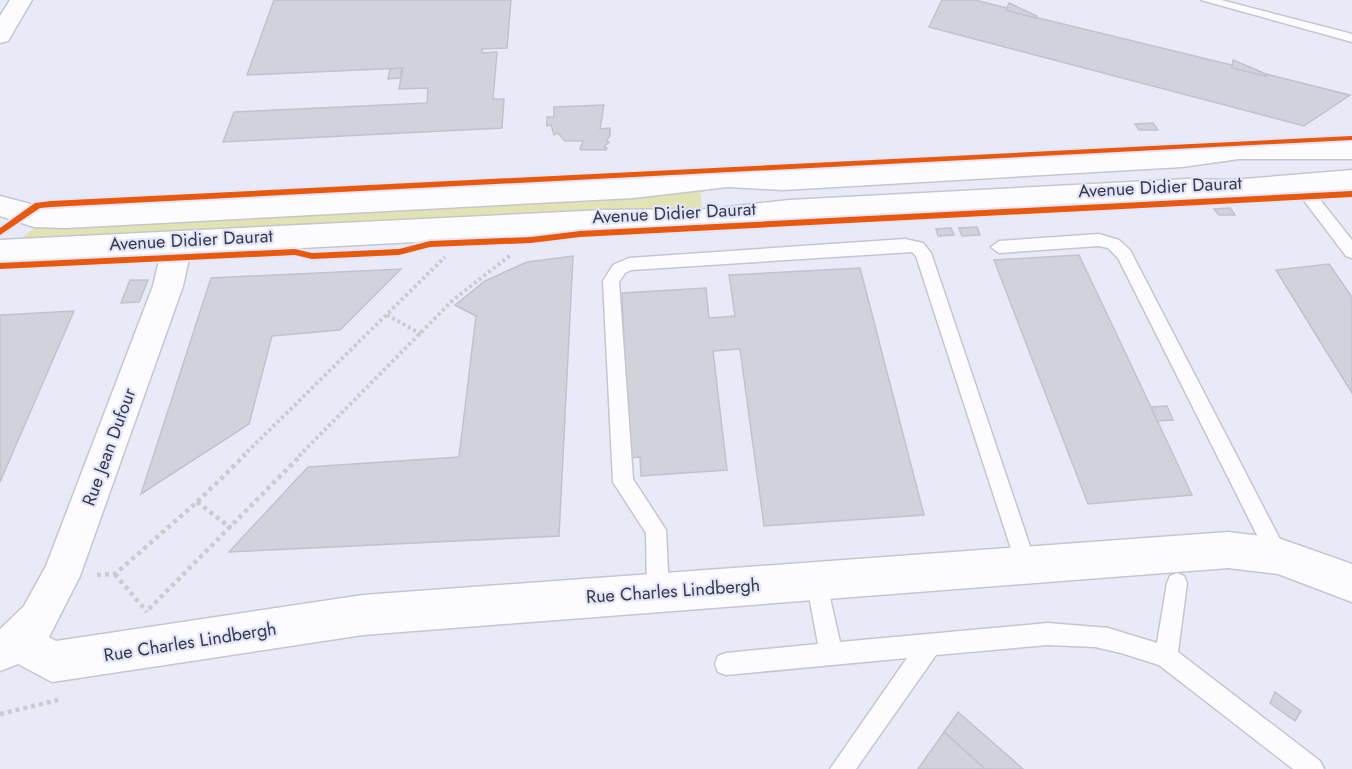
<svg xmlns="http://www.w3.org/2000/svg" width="1352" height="769" font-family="Jost,sans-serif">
  <rect width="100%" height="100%" fill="#e9eaf7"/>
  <polygon fill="#e1e3b3" points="700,189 702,209 11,246 41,223"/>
  <g fill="#d0d2dc" stroke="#c2c2cd" stroke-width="1.5">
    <polygon points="274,0 511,0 507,48 482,49 482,53 497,52 493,99 504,99 502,128 223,142 234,112 427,103 428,88 399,89 403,68 247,75"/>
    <polygon points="942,0 975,0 1007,8 1006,10 1232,65 1232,68 1266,76 1266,74 1350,95 1304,126 929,27"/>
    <polygon points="1009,3 1037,16 1036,18 1006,10"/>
    <polygon points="1233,60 1266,74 1266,76 1232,68"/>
    <polygon points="402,68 400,78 388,79 390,69"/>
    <polygon points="604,105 600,129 610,128 610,136 606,141 609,142 604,147 607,148 606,150 582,150 580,149 583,141 565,141 558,133 554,135 551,125 547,126 547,117 554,117 554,107"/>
    <polygon points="1153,123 1158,130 1139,130 1135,124"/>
    <polygon points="1230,208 1235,215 1219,215 1214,209"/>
    <polygon points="977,227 980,235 962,236 959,228"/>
    <polygon points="951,228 954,235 938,236 936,229"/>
    <polygon points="1079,255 1151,407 1192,495 1088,504 994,260"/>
    <polygon points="573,256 559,536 229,552 308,467 459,457 476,316 455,305 485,281 527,262"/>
    <polygon points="1329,264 1352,297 1352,393 1276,270"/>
    <polygon points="860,268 924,515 764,526 740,349 713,351 727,470 641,476 640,457 629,458 622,293 706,288 709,318 735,316 729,275"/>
    <polygon points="401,269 340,330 272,336 249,424 141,494 211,278"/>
    <polygon points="130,280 148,280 139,302 121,303"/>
    <polygon points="74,311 0,482 0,315"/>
    <polygon points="1167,406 1173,420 1157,421 1151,407"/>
    <polygon points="1275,692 1301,711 1295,721 1270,703"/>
    <polygon points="958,712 1023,769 985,769 944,732"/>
    <polygon points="944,732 985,769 918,769"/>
  </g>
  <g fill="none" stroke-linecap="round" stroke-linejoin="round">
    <g stroke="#c5c6d0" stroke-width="3">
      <g id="lane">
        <polygon points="1201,0 1221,0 1352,34 1352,42"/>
        <polygon points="1301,181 1306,182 1352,240 1352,258 1346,256 1296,190 1293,186 1296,182"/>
        <polygon points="1099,234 1119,240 1130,250 1285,549 1288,556 1285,563 1278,566 1271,563 1118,258 1108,248 1099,246 999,253 991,247 999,241"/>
        <polygon points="905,239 923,243 931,253 1036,564 1033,571 1026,574 1019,571 1016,564 916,256 912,252 631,270 625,273 619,282 633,479 666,530 669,592 665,599 658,603 651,599 647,592 646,533 613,482 603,281 613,265 629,258"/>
        <polygon points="816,570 823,573 826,580 840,642 1048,623 1108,628 1157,643 1167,583 1170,576 1177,573 1184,576 1187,583 1178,652 1320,761 1324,769 1293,769 1159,665 1121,653 1095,647 1048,645 936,655 856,769 830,769 907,658 726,675 718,672 715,664 718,656 726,653 818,644 806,580 809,573"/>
      </g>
    </g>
    <g stroke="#c5c6d0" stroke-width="3">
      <g id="street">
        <polygon points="10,0 32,0 8,41 0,43 0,16"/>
        <polygon points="1239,141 1352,141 1352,159 1239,159 1182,167 783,190 728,187 633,198 66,228 34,227 0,216 0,196 34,205 66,206 633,178 728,167 783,170 1182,149"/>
        <polygon points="1352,170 1352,190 1232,200 1188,199 789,220 709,231 603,232 190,254 183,286 80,576 49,637 56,641 363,595 1228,532 1278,538 1352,564 1352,602 1278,574 1228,568 363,635 52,682 18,664 0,671 0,629 24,606 46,566 153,286 160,256 0,262 0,240 603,210 709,209 789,200 1188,179 1232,180"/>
      </g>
    </g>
    <g stroke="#cbcbcf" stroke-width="4" stroke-dasharray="3 3" stroke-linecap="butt">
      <polyline points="387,315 421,334"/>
      <polyline points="243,456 445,257"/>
      <polyline points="299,456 453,300 512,254"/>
    </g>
    <g stroke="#cbcbcf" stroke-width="4.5" stroke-dasharray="4 4" stroke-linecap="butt">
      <polyline points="197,502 231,528"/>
      <polyline points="115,574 147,612"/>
      <polyline points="97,575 115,574 197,502 245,455"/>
      <polyline points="149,609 301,455"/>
      <polyline points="0,714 58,700"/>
    </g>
    <use href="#lane" fill="#fcfcfe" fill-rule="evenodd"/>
    <use href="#street" fill="#fcfcfe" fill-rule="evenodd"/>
    <g stroke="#e3e5fd" stroke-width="4">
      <g id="cycleway">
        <polygon points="1352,136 1352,140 51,207 40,208 0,235 0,228 35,203 51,201"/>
        <polygon points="1352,191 1352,197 580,237 531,243 430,247 399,255 312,259 295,255 0,269 0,263 295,249 312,253 399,249 430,241 531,237 580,231"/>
      </g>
    </g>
    <use href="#cycleway" fill="#e8590c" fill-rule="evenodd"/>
  </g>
  <g text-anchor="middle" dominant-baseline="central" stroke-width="4.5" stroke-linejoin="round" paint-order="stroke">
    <g font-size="18" fill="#383943" stroke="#e3e5fd">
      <text transform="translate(1160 187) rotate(-3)">Avenue Didier Daurat</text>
      <text transform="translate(674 213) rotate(-3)">Avenue Didier Daurat</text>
      <text transform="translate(191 240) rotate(-3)">Avenue Didier Daurat</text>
      <text transform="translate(109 447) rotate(-70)">Rue Jean Dufour</text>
      <text transform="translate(673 591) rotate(-4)">Rue Charles Lindbergh</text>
      <text transform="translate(190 642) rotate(-9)">Rue Charles Lindbergh</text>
    </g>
  </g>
</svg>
